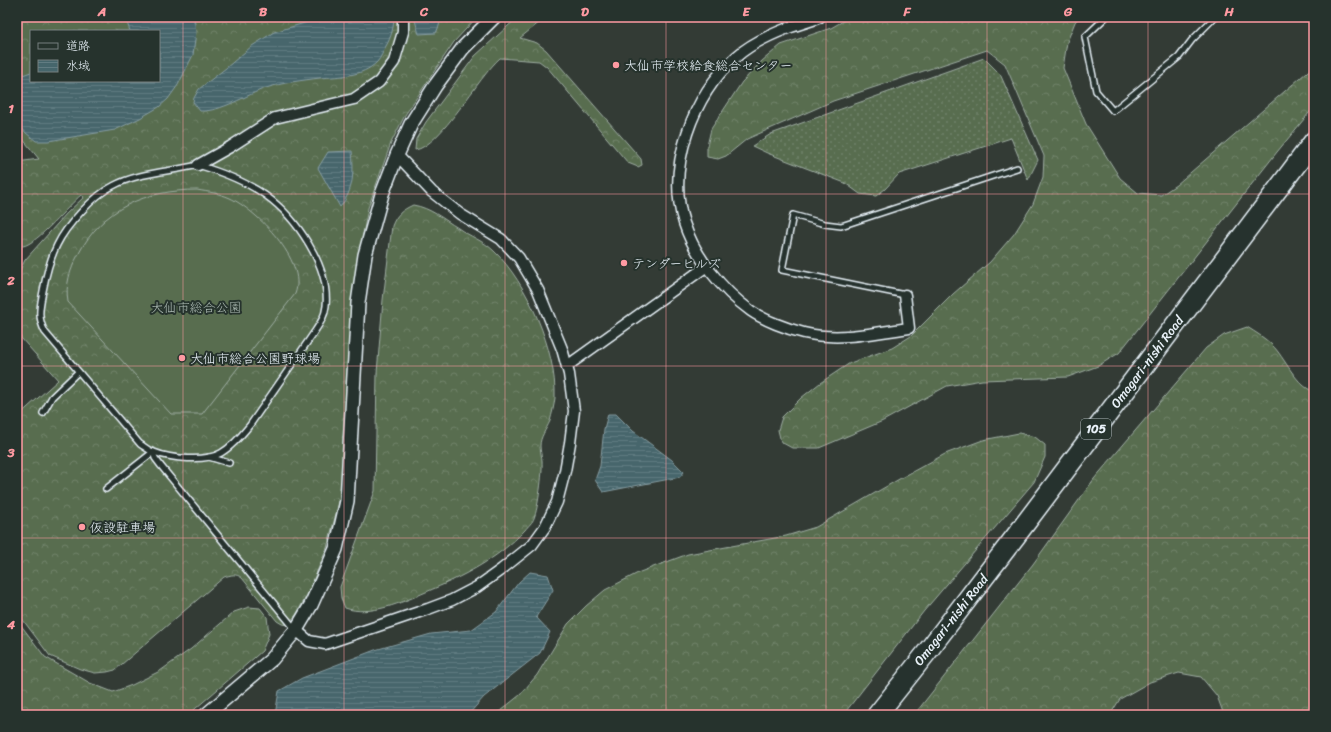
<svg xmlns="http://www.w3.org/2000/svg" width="1331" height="732" font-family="Sriracha,'Klee One',sans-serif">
  <defs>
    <pattern id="grass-dots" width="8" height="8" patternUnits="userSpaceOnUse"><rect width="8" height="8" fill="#586d50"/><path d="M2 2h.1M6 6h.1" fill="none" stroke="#70826a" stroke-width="1.8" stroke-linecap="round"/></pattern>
    <pattern id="forest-crowns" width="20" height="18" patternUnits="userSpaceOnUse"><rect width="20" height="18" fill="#586d50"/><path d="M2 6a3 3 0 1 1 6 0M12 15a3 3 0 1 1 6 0" fill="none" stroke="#70826a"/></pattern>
    <pattern id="water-rules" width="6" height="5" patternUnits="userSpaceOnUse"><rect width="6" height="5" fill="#46666c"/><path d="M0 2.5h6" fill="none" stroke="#617c82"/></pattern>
  </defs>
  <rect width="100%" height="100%" fill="#333b35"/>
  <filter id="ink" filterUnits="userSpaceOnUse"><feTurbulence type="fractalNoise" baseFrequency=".025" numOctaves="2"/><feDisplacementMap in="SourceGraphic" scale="8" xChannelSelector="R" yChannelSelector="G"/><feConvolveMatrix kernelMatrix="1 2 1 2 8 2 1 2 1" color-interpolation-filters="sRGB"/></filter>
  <g filter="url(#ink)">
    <polygon fill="url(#grass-dots)" stroke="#a0afa4" points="984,58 1000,74 1038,160 1028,180 1011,138 899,174 885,189 876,196 860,194 845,183 767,153 752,146 771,134"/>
    <g fill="url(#forest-crowns)" stroke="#a0afa4" fill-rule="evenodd">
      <path d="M17,17H477L454,42L405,115L391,143L368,208L357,266L343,479L338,506L327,548L307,595L296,615L287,625L282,624L277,621L242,578C236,573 231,575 224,577L115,670L107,672L95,673L80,669L50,656L17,612V417L58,380L21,338L17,329V276L25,260L66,214L84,197L81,195C69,205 37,244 23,246C21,246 19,245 17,245V162L39,159L17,132ZM31,31H159V81H31Z"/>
      <path d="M518,17H546L520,38L537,43L546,50L641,159L642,165L638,167L628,163L547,67L539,61L500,58C479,76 440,147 415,150L416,139L426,122L475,56Z"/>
      <polygon points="850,17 1079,17 1075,22 1067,42 1063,68 1086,124 1120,178 1138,193 1161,195 1176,185 1314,66 1314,107 1277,152 1119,353 1098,366 1068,377 982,380 947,386 883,421 819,448 792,448 781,442 778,430 782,417 801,398 820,383 850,363 892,348 911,336 953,294 990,262 1014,234 1033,204 1043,177 1044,156 1005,64 987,50 833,101 747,139 726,156 718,159 707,157 707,146 711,129 742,82 762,61 781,45 831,28"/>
      <path d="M413,205C431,208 443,219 458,228C469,236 484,241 494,251C527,282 557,352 555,398C554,406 552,414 550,421C546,430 540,437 540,446C540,451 542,457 542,461C543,472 538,509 534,518C533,522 528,526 525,530C498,559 462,577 426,592C403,602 370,617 345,608L341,598L340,587L375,491L377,373L383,300L392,226C396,215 402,210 413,205Z"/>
      <path d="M1247,327C1255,332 1265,338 1272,345C1284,356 1297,388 1314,391V715H1224L1217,696L1201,677L1179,673L1150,682L1120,699L1110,715H914L1033,564L1094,479L1206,348L1224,335Z"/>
      <polygon points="1019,433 1035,437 1045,445 1045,457 1034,482 924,611 843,715 495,715 520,695 537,675 568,624 586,606 605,590 640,572 688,554 786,536 816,527 901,478 945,454 983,440"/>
      <polygon points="249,607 260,608 267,617 269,634 262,651 188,715 22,715 17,708 17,620 45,657 90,683 113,692 132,685 160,671 191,649 234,612"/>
    </g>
    <path fill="#586d50" stroke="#a0afa4" d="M197,190C208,192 219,193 230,198C256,210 308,261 295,294L202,414H171L68,302C65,285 70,270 78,255C102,208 146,190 197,190Z"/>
    <g fill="url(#water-rules)" stroke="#879ea4">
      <polygon points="125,17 194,17 196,32 193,55 178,85 168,99 159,107 140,118 115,130 48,141 36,141 26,133 17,122 17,77 31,72 31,81 159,81 159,31 130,31"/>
      <path d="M325,17H394C394,26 391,38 386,46C383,51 381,58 377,62C362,77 340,76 320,78C304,80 281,83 266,88C246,95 221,112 200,111L193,102L194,98L199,89L226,68L252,46L274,32Z"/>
      <polygon points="414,17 441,17 439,26 436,33 419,34"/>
      <path d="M352,151C354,172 354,190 340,207L318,168L328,152Z"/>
      <polygon points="608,414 616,414 633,431 672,460 684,472 680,477 603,492 595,480 600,466 604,429"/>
      <polygon points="530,572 548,575 553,590 536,617 550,632 540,653 484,697 468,715 275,715 279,691 302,678 375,650 431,634 471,630 496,612 519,582"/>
    </g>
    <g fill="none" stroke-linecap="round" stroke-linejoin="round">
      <g stroke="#e8f1f8" stroke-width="8">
        <g id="service">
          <polyline points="1106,17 1085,37 1096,91 1113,111 1179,57 1192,40 1215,17"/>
          <path d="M198,165C221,172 245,181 265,195C296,217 330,266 326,306C325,317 319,325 313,334L250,425C242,435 233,446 221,453C205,462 171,459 154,452C149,451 145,447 140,444L45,332C37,317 40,307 43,291C46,275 50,259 57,245C66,226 94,195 113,186C139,172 170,172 198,165Z"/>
          <polyline points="905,295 782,270 793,215 825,224 841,226 1017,168"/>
          <polyline points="43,413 52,397 78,372"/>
          <polyline points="209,457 229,463"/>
          <polyline points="106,489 153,452 155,458 161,466 295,629"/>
        </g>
      </g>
      <g stroke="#e8f1f8" stroke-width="13">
        <g id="minor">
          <path d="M820,17C809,22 799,24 788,28C770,35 750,44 736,57C693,95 666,167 684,223C695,257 722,290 751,311C764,320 787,329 804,333C839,341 874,333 909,328L905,295"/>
          <polyline points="198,165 230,147 275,118 354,99 379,82 394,62 403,32 403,17"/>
          <polyline points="567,366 707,266"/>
          <polyline points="296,630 309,641 325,644 428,609 452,600 477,587 502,569 532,545 545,527 557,502 565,471 570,443 574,411 569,374 562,349 538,290 519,258 501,239 460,214 432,192 397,155"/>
        </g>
      </g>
      <g stroke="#e8f1f8" stroke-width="16">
        <polyline id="tertiary" points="206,715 272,659 296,630 311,605 336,549 347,501 358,303 365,255 382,194 397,155 411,124 435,86 463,48 494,17"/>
      </g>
      <g stroke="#e8f1f8" stroke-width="22">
        <polyline id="motorway" points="877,715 927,652 1015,537 1314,141"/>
      </g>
      <use href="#service" stroke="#26332d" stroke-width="5"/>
      <use href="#minor" stroke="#26332d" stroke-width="10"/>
      <use href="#tertiary" stroke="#26332d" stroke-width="13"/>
      <use href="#motorway" stroke="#26332d" stroke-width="19"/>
    </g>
  </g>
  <path fill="none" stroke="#ff9aa2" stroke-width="1" stroke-opacity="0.55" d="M183,17V715M344,17V715M505,17V715M666,17V715M826,17V715M987,17V715M1148,17V715M17,194H1314M17,366H1314M17,538H1314"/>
  <g fill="#ff9aa2" stroke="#26332d" stroke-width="1.5">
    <circle cx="616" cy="65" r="4"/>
    <circle cx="624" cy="263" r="4"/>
    <circle cx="182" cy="358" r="4"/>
    <circle cx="82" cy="527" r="4"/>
  </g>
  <g text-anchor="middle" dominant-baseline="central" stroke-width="4" stroke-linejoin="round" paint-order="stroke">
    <rect fill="#26332d" stroke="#aeb8bb" stroke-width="1" x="1081" y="419" width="30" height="20" rx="3"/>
    <g font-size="12" font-weight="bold" fill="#e8f1f8">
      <text x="1096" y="429">105</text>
    </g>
    <g font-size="13" fill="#e8f1f8" stroke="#26332d" text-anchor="start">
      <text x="624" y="65">大仙市学校給食総合センター</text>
      <text x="632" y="263">テンダーヒルズ</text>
      <text x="190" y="358">大仙市総合公園野球場</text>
      <text x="90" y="527">仮設駐車場</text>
    </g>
    <g font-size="13" fill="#aebcb5" stroke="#26332d">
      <text x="196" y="307">大仙市総合公園</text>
    </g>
    <g font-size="13" fill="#e8f1f8" stroke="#26332d">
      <text transform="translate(1147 362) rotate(-53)">Omagari-nishi Road</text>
      <text transform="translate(951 620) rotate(-52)">Omagari-nishi Road</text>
    </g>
  </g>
  <rect width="1331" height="732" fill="none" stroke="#26332d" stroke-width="44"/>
  <rect x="30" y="30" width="130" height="52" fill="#26332d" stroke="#747f7e"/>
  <rect x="38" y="43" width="20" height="6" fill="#26332d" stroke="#747f7e"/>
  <text x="66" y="50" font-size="12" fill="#e8f1f8">道路</text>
  <rect x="38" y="60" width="20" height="12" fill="url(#water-rules)" stroke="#747f7e"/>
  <text x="66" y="70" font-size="12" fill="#e8f1f8">水域</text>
  <rect x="22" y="22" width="1287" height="688" fill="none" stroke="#ff9aa2" stroke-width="1.5"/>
  <g font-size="13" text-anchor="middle" font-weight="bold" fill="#ff9aa2">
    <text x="102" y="16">A</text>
    <text x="263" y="16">B</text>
    <text x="424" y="16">C</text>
    <text x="585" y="16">D</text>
    <text x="746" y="16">E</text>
    <text x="907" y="16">F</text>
    <text x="1068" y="16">G</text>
    <text x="1229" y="16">H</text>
    <text x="11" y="113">1</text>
    <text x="11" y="285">2</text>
    <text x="11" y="457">3</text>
    <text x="11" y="629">4</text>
  </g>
</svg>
